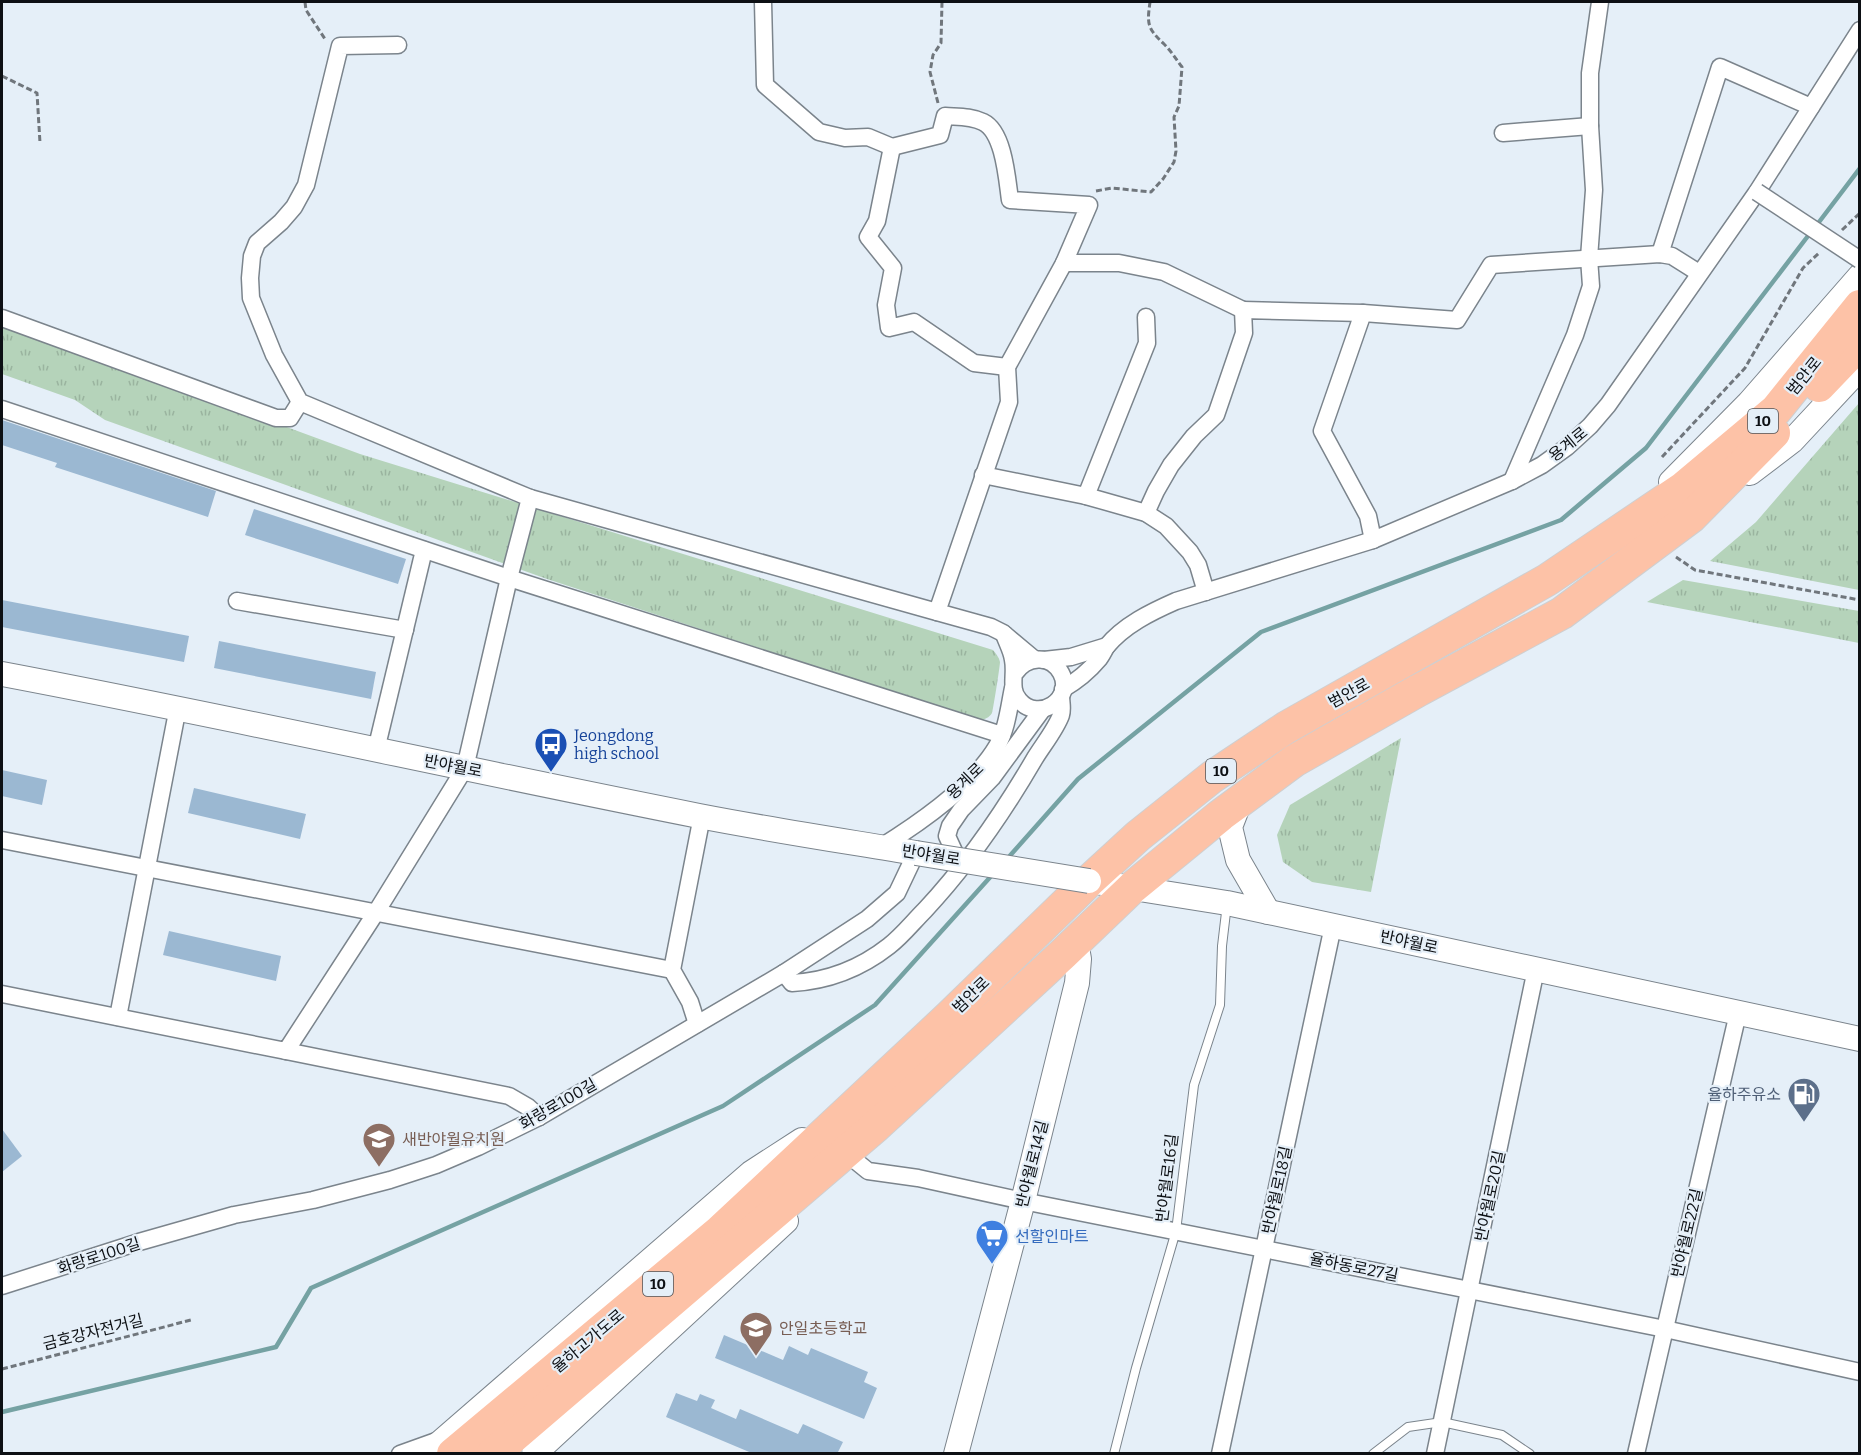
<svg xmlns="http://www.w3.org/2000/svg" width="1861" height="1455" font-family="Bitter,'Noto Sans KR',serif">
  <defs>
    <pattern id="park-tufts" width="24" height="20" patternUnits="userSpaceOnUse" patternTransform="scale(1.5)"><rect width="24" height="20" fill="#b5d3ba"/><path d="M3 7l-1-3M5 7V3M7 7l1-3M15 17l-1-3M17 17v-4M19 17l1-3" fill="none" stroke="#9ab49f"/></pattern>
  </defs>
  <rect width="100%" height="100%" fill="#e5eff8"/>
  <g fill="url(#park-tufts)">
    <path d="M2,322L360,454L993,650C996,654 999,657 1000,662C1000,666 993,711 992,713C989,718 985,719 980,720L547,579L105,420L75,400L2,374Z"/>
    <polygon points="1859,403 1859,590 1710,561 1756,522"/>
    <polygon points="1683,580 1859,611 1859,643 1647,602"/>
    <polygon points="1401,738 1371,892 1312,882 1283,862 1277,835 1290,805"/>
  </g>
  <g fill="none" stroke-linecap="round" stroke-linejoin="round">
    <g stroke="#75a2a3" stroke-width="4.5">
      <polyline points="1816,226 1860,168"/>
      <polyline points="1007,859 1078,779 1261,632 1561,520 1646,448 1811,232"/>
      <polyline points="2,1412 276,1347 311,1288 723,1106 875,1005 993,874"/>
    </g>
  </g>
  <g fill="#9bb8d2">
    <polygon points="2,420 216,491 208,517 55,467 57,463 2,445"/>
    <polygon points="254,509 406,559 398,584 245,535"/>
    <polygon points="2,600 189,636 184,662 2,627"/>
    <polygon points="219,641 376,672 371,699 214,668"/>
    <polygon points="2,770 47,780 42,805 2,796"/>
    <polygon points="194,788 306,814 300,839 188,813"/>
    <polygon points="169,931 281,956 276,981 163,955"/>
    <polygon points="2,1129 22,1156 2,1172"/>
    <polygon points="724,1335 783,1360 789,1346 808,1355 811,1348 868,1372 864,1382 877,1388 864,1419 715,1358"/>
    <polygon points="676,1393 697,1401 700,1394 715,1400 711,1408 736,1419 740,1409 798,1434 803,1424 843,1442 837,1454 754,1454 666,1417"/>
  </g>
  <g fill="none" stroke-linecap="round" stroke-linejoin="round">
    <g stroke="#7b848c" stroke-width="10">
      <g id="lane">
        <polyline points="1114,1454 1136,1368 1176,1231 1194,1085 1220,1005 1222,946 1227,904"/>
        <polyline points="1373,1454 1408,1427 1442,1422 1502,1435 1530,1454"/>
      </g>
    </g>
    <g stroke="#7b848c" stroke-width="19">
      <g id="street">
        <path d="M763,2L765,85L819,132L845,138L868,137L892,147L940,135L945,116C958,117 971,116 983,122C1004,132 1007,179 1010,200L1089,205L1064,263L1007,367L1009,402L937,612L991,627L1003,633L1034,659"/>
        <polyline points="1503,133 1590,126"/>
        <polyline points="892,147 877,221 868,237 893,268 886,305 889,328 914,322 974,363 1007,367"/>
        <polyline points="1660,254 1720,67 1811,107"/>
        <polyline points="1064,263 1119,263 1164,272 1243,310"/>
        <polyline points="1363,313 1322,431 1368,516 1373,540"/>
        <polyline points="2,318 276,418 290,418 300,402"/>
        <polyline points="2,409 509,578 1002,735"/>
        <polyline points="983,475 1086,496 1146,513 1166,526 1190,552 1198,565 1206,592"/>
        <polyline points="1512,481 1575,335 1591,286 1589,258 1594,190 1590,126 1590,73 1600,2"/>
        <polyline points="1086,496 1147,343 1146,317"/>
        <polyline points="530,498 937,612"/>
        <polyline points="1146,513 1156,491 1171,465 1194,436 1216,415 1244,333 1243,310 1363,313 1457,320 1491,265 1660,254 1672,256 1699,273"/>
        <polyline points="237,601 405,630"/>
        <path d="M1004,634C1007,643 1012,651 1013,660C1016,674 1009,689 1019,700C1038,723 1075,699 1061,673C1050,653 1026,657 1015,673"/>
        <polyline points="1044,660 1071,657 1107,646"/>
        <path d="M1063,689C1077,681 1089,671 1099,659C1102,655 1104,651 1106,647C1124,625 1151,612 1176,601L1373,540L1512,481L1542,465L1567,447L1590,426L1608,405L1757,192L1860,30"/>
        <polyline points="376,750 424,550"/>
        <polyline points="2,840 672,970"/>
        <path d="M881,847C918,824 974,785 997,746C1007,729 1009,707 1013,688"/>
        <polyline points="958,860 947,836 950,826 961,810 992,778 1042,710"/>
        <path d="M784,973L792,983C828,981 861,968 889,946C902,936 913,922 925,910C968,864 1003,813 1035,758C1043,745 1056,729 1061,715C1063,709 1061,702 1061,696"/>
        <polyline points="2,994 286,1051 375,914 465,768 509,578 530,498 300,402 274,355 251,298 250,278 252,256 257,243 281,222 294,207 306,185 340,46 398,45"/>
        <polyline points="118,1017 178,707"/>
        <polyline points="697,1024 690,1002 672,970 702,816"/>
        <polyline points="286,1051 509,1096 528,1107 539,1117"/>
        <polyline points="852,1158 868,1171 918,1178 1023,1201 1665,1329 1860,1372"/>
        <polyline points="2,1286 139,1242 234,1215 313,1200 390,1180 436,1165 478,1147 539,1117 784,973 867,919 897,893 916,853"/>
        <polyline points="400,1454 439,1440"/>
        <polyline points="1220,1454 1333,926"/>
        <polyline points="1435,1454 1536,969"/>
        <polyline points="1636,1454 1738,1013"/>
      </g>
    </g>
    <g stroke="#7b848c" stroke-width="26">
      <g id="secondary">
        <polyline points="1750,473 1792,441 1860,368"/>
        <polyline points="1671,482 1749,403 1860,276"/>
        <path d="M2,674C235,718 466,770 699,816C771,830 844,841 916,853"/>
        <polyline points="1240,801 1230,827 1238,860 1268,912"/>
        <polyline points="1089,881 1227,903 1860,1039"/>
        <polyline points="427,1454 751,1173 802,1140"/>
        <polyline points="534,1454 786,1221"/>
        <polyline points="956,1454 1023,1201 1077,983 1079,959 1076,942"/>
      </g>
    </g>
    <g stroke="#cfcfd0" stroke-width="34">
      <g id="highway">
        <polyline points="1819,386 1860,343"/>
        <polyline points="453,1454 720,1231 950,1016 1089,881 1138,836 1212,777 1287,727 1547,580 1683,488 1776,410 1860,306"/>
        <polyline points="493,1454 876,1126 1063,954 1133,887 1221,815 1294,761 1419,690 1562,613 1691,517 1774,433"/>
      </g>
    </g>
    <g stroke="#70767c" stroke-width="3" stroke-dasharray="6 3" stroke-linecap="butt">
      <polyline points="305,2 306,10 325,39"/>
      <polyline points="2,76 37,93 40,143"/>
      <polyline points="938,103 930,72 933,55 941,43 942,2"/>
      <path d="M1096,191L1112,188L1151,192L1163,179L1174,162L1176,151L1174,117L1179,106L1182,67C1176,59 1171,51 1164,44C1147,28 1147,24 1150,2"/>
      <polyline points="1842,230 1860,213"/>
      <polyline points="1662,457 1745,368 1803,268 1820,252"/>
      <polyline points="1676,557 1695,570 1860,600"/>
      <polyline points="2,1369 191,1320"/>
    </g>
    <use href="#lane" stroke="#fff" stroke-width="8"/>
    <use href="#street" stroke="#fff" stroke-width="16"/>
    <use href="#secondary" stroke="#fff" stroke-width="24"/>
    <use href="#highway" stroke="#fdc2a7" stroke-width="32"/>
    <g stroke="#7b848c" stroke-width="19" stroke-linecap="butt">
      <polyline id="street-bridge" points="1757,192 1860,260"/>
    </g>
    <g stroke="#7b848c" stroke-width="26" stroke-linecap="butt">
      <polyline id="secondary-bridge" points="916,853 1089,881"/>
    </g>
    <use href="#street-bridge" stroke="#fff" stroke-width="16"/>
    <use href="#secondary-bridge" stroke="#fff" stroke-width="24"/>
  </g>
  <defs>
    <g id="bus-pin" transform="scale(1.725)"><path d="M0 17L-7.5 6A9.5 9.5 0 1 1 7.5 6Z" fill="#1a4fb4" stroke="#e5eff8"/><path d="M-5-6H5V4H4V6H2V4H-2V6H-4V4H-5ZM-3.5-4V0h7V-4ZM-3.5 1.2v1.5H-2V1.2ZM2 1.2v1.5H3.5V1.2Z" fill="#fff"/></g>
    <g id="fuel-pin" transform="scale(1.725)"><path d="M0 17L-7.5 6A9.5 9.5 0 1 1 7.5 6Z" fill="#5c6f8a" stroke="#e5eff8"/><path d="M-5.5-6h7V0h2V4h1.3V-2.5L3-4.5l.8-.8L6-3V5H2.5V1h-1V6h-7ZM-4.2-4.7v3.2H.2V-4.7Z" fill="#fff"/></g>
    <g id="school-pin" transform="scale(1.725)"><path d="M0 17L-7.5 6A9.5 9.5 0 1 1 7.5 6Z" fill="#8d6e63" stroke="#e5eff8"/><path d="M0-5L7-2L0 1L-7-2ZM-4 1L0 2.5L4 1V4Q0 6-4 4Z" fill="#fff"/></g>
    <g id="supermarket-pin" transform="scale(1.725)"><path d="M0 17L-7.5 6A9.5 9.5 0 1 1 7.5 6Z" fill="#3f7fe0" stroke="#e5eff8"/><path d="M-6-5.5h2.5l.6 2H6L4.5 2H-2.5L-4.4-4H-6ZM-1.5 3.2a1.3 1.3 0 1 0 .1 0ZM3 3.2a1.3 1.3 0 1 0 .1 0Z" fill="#fff"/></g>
  </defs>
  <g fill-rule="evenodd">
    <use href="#bus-pin" x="551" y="744"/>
    <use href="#fuel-pin" x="1804" y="1094"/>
    <use href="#school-pin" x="379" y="1139"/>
    <use href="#supermarket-pin" x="992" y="1236"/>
    <use href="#school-pin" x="756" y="1328"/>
  </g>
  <g text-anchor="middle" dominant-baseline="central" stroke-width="4.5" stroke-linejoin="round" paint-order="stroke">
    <g fill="#e5eff8" stroke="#4e5358" stroke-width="1.5">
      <rect x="1748" y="409" width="30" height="24" rx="4.5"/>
      <rect x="1206" y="759" width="30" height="24" rx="4.5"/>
      <rect x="643" y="1272" width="30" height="24" rx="4.5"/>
    </g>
    <g font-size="15" font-weight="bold" fill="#0d1014">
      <text x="1763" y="421">10</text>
      <text x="1221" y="771">10</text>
      <text x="658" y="1284">10</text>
    </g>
    <g font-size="16" fill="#0d1014" stroke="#e5eff8">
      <text transform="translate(1804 376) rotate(-51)">범안로</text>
      <text transform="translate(1568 444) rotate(-39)">용계로</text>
      <text transform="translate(1349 693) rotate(-29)">범안로</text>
      <text transform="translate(453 766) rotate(11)">반야월로</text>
      <text transform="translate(965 781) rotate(-44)">용계로</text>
      <text transform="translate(931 855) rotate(9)">반야월로</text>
      <text transform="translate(1409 942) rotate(12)">반야월로</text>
      <text transform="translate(971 995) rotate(-44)">범안로</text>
      <text transform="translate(558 1104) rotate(-30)">화랑로100길</text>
      <text transform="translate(1032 1164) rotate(-76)">반야월로14길</text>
      <text transform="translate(1167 1178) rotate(-83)">반야월로16길</text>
      <text transform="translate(1277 1190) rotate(-78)">반야월로18길</text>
      <text transform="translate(1490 1196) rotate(-78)">반야월로20길</text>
      <text transform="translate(1687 1233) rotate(-77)">반야월로22길</text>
      <text transform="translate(99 1256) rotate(-18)">화랑로100길</text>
      <text transform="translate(1354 1267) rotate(11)">율하동로27길</text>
      <text transform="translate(93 1332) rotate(-14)">금호강자전거길</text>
      <text transform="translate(588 1341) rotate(-40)">율하고가도로</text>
    </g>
    <g font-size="16" fill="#164399" stroke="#e5eff8" text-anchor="start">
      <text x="574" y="735">Jeongdong<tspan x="574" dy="18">high school</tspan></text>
    </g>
    <g font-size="16" fill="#4e5e75" stroke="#e5eff8" text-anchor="end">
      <text x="1781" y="1094">율하주유소</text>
    </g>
    <g font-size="16" fill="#785e54" stroke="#e5eff8" text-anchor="start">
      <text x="402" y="1139">새반야월유치원</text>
      <text x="779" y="1328">안일초등학교</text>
    </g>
    <g font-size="16" fill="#366cbe" stroke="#e5eff8" text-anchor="start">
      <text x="1015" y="1236">선할인마트</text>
    </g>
  </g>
  <rect width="1861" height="1455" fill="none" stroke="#0d1014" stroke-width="6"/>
</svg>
